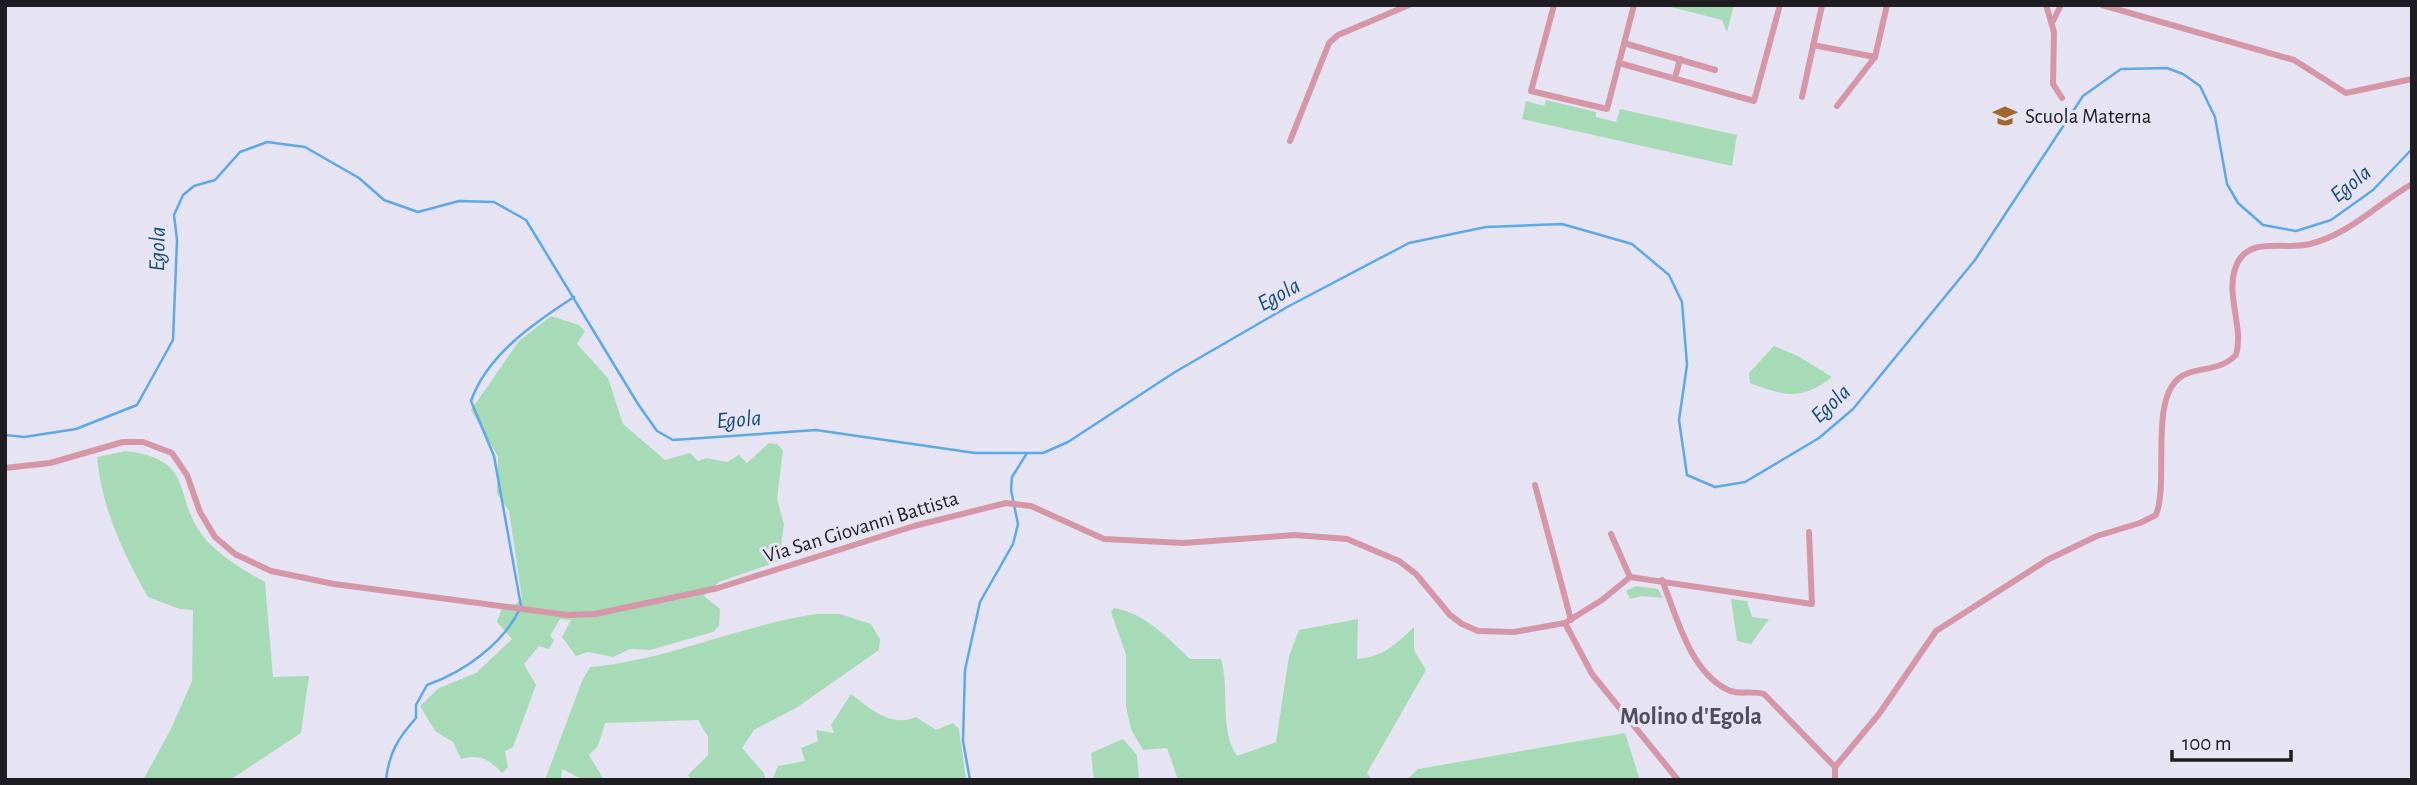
<svg xmlns="http://www.w3.org/2000/svg" width="2417" height="785" font-family="'Alegreya Sans',sans-serif">
  <rect width="100%" height="100%" fill="#e6e3f2"/>
  <g fill="#a7dbb7">
    <polygon points="1663,5 1734,5 1727,32 1722,20"/>
    <polygon points="1546,100 1596,112 1596,117 1616,122 1620,109 1737,135 1732,166 1522,119 1526,101 1544,106"/>
    <path d="M551,316L579,325L585,331L577,344L608,378L623,424L665,460L690,453L698,461L706,458L727,462L739,455L747,463L769,443L777,444L783,450L777,499L784,524L779,561L719,582L704,596L720,609L719,626L713,632L650,650L630,649L613,657L588,652L576,656L562,637L571,620L560,619L550,636L554,640L549,649L539,646L524,664L536,685L513,747L505,751L508,767L502,773C489,759 480,754 461,759L453,742L435,731L420,706L439,688L476,673L512,639L497,622L503,604H516L522,598L509,511L497,494L498,457L471,410L519,341Z"/>
    <path d="M1774,346L1798,356L1832,377C1802,401 1783,396 1750,383L1749,373Z"/>
    <path d="M126,451C200,460 170,500 207,541C223,558 245,571 265,582L273,677L309,676L301,733L230,780H143L171,729L192,681L193,610L180,609L148,597C123,553 102,509 97,457Z"/>
    <polygon points="1636,586 1658,589 1663,598 1642,596 1630,599 1626,591"/>
    <polygon points="1731,599 1747,601 1752,617 1769,619 1751,644 1737,641"/>
    <path d="M1114,608C1145,613 1168,638 1190,659H1221C1230,691 1219,729 1237,756L1276,742L1289,656L1299,630L1358,619L1357,659C1383,657 1395,645 1414,627V650L1426,670L1367,773L1372,780H1178L1167,748L1143,750L1131,729L1126,706V655L1111,612Z"/>
    <path d="M816,614H840L871,624L880,639L879,650L796,708L754,730L742,748L763,772L766,780H691L688,775L708,755V737L698,720L605,723L598,746L589,755L604,780H583L562,769L561,780H545L582,681L590,667C664,661 742,625 816,614Z"/>
    <path d="M851,694C869,708 891,728 916,717L936,730L953,723L959,729L966,780H772L778,766L805,761L801,748L818,741L816,730L834,733L831,725Z"/>
    <polygon points="1625,733 1640,780 1406,780 1418,769"/>
    <polygon points="1123,739 1137,755 1139,780 1094,780 1091,753"/>
  </g>
  <g fill="none" stroke-linecap="round" stroke-linejoin="round">
    <g stroke="#5ea9e3" stroke-width="2.5">
      <polyline points="5,435 24,437 76,429 137,405 173,340 177,240 174,215 183,195 194,186 215,180 240,152 267,142 305,147 359,178 384,200 418,212 459,201 494,202 526,220 638,404 657,431 673,440 816,430 975,453 1043,453 1068,442 1175,372 1289,306 1409,243 1486,227 1562,224 1632,244 1669,275 1682,302 1687,365 1679,420 1687,475 1715,487 1745,482 1819,438 1853,409 1975,260 2083,96 2121,69 2167,68 2183,74 2200,86 2215,117 2227,184 2238,203 2263,225 2296,231 2331,220 2373,190 2412,149"/>
      <path d="M386,780C389,753 398,738 416,718V705L427,685C464,672 505,643 521,606L494,456L471,401C487,355 534,323 574,297"/>
      <polyline points="970,780 963,741 965,670 980,602 1013,544 1018,524 1011,490 1012,477 1027,453"/>
    </g>
    <g stroke="#d597a8" stroke-width="6">
      <polyline points="1554,5 1531,91 1607,109 1634,5"/>
      <polyline points="2046,5 2054,32 2053,84 2062,98"/>
      <polyline points="2102,5 2294,60 2346,93 2412,79"/>
      <polyline points="2053,21 2061,5"/>
      <polyline points="1624,43 1715,70"/>
      <polyline points="1813,45 1875,57 1887,5"/>
      <polyline points="1619,63 1754,101 1780,5"/>
      <polyline points="1675,78 1680,59"/>
      <polyline points="1802,97 1822,5"/>
      <polyline points="1837,106 1875,57"/>
      <polyline points="1290,141 1329,43 1338,35 1409,5"/>
      <polyline points="5,468 50,463 123,442 143,442 172,453 187,475 200,512 215,537 235,554 271,571 334,584 568,615 595,614 718,588 914,526 1006,503 1031,506 1104,539 1183,543 1295,535 1347,539 1399,561 1416,574 1450,615 1462,624 1478,631 1514,632 1565,623 1602,600 1630,577 1812,604 1809,532"/>
      <polyline points="1535,485 1571,620"/>
      <polyline points="1611,534 1630,577"/>
      <path d="M1662,580C1677,617 1689,669 1726,689C1737,696 1751,690 1764,694L1835,767"/>
      <polyline points="1565,623 1592,674 1678,780"/>
      <path d="M1835,780V767L1879,714L1936,631L2047,560L2097,536L2140,523L2156,515C2169,481 2150,403 2178,379C2194,365 2217,374 2236,355C2244,328 2226,297 2235,269C2246,234 2283,251 2310,244C2350,234 2377,204 2412,184"/>
    </g>
  </g>
  <defs>
    <g id="school-bare" transform="scale(1.89)"><path d="M0-5L7-2L0 1L-7-2ZM-4 1L0 2.5L4 1V4Q0 6-4 4Z" fill="#a3662a" stroke="#e6e3f2" stroke-width="2.5" paint-order="stroke"/></g>
  </defs>
  <g fill-rule="evenodd">
    <use href="#school-bare" x="2005" y="116"/>
  </g>
  <g text-anchor="middle" dominant-baseline="central" stroke-width="6" stroke-linejoin="round" paint-order="stroke">
    <g font-size="21" fill="#1e1d22" stroke="#e6e3f2" text-anchor="start">
      <text x="2025" y="116">Scuola Materna</text>
    </g>
    <g font-size="21" fill="#1e1d22" stroke="#e6e3f2">
      <text transform="translate(861 527) rotate(-17)">Via San Giovanni Battista</text>
    </g>
    <g font-size="23" font-style="italic" fill="#144b72" stroke="#e6e3f2">
      <text transform="translate(2351 184) rotate(-39)">Egola</text>
      <text transform="translate(158 249) rotate(-89)">Egola</text>
      <text transform="translate(1279 295) rotate(-29)">Egola</text>
      <text transform="translate(1831 404) rotate(-43)">Egola</text>
      <text transform="translate(739 420) rotate(-4)">Egola</text>
    </g>
    <g font-size="24" font-weight="bold" fill="#504e5a" stroke="#e6e3f2">
      <text x="1691" y="717">Molino d'Egola</text>
    </g>
  </g>
  <rect width="2417" height="785" fill="none" stroke="#1e1d22" stroke-width="14"/>
  <path d="M2172 750v10h119v-10" fill="none" stroke="#1e1d22" stroke-width="3.5"/>
  <text x="2182" y="750" font-size="21" fill="#1e1d22" stroke="#e6e3f2" stroke-width="5" paint-order="stroke">100 m</text>
</svg>
